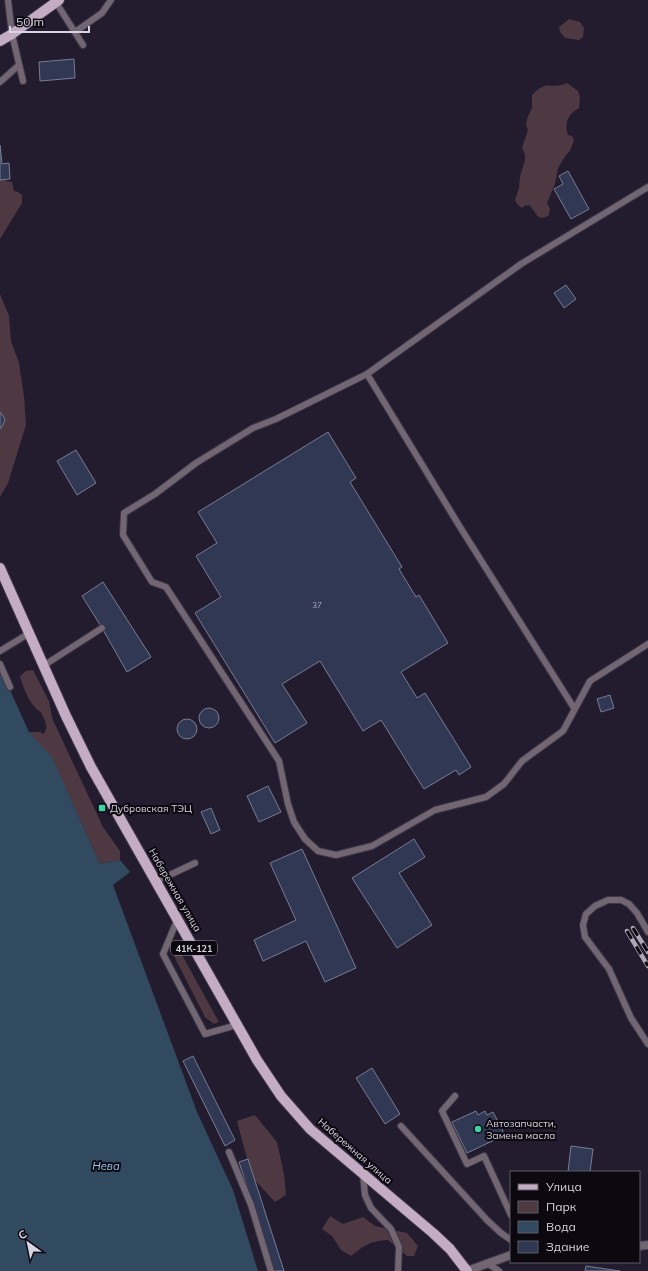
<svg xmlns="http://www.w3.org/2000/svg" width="648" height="1271" font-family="Mulish,sans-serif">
  <rect width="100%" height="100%" fill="#231c2f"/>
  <g fill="#4e3841">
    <polygon points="569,19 580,22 584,28 583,37 579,40 565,38 560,32 559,27"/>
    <path d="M567,83L578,91L580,97L579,108C568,114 564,123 568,135L572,136L574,140L570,151L566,155L558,168L555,184L547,203L550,209L549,215C536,223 537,212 529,205L524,206L522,208L518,205L515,200L519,188L520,176L525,160V154L522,148L528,130L526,125L527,119L532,108V95C549,78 550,91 567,83Z"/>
    <polygon points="0,175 5,177 6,181 12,182 14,191 19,192 19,194 22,194 22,203 0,239"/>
    <polygon points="0,294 9,316 11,341 19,363 24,396 26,425 8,483 0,497"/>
    <path d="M33,670L49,701L52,718L103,827L120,851V860L100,864L67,791L29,732H40L43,734C50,728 44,719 41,712C30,707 23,687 20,676L26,671Z"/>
    <polygon points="177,946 219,1022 214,1024 205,1017 176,960 172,949"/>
    <polygon points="255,1115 277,1142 284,1174 286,1195 275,1202 252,1177 237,1121"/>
    <path d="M330,1216L343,1224L363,1217L375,1226L407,1233L418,1246L414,1256H407L388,1240C370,1241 365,1245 351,1256L341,1250L332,1236L322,1229Z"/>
  </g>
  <polygon fill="#324a60" points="0,668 29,732 52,757 100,864 120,860 130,872 113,885 197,1112 233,1190 258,1271 0,1271"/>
  <g fill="#313853" stroke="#777d94">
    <polygon points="74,59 75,78 40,81 39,62"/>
    <polygon points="0,145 2,164 9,163 10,179 0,180"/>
    <polygon points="568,171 589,209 571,219 554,189 563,184 559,176"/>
    <polygon points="566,285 576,299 564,308 554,293"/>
    <polygon points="0,412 5,419 3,425 0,429"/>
    <polygon points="328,432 356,478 350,482 402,567 399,569 416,597 419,595 448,643 401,672 417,698 425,693 471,767 459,775 456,770 424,789 381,720 363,731 320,661 282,684 307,723 275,743 195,613 221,597 196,556 217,543 198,512"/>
    <polygon points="76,450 96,483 77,495 57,461"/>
    <polygon points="103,582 151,657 127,672 102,628 82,596"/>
    <polygon points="610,695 614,708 601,712 597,699"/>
    <circle cx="209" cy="718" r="10"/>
    <circle cx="187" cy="729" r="10"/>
    <polygon points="268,786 281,812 259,822 247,796"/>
    <polygon points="211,808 220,830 211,834 201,812"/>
    <polygon points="414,839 425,857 399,873 432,925 397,948 352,878"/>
    <polygon points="302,849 356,968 325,982 306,941 263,961 254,940 296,920 270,863"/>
    <polygon points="193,1056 235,1140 225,1146 183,1061"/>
    <polygon points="372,1068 400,1114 385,1124 356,1078"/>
    <polygon points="476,1111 478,1115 485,1111 487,1115 493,1112 505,1135 467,1153 452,1122"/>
    <polygon points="571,1146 593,1149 590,1172 568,1172"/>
    <polygon points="248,1159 284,1271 274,1271 239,1162"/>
    <polygon points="586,1266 620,1271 585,1271"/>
  </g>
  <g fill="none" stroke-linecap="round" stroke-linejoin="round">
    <g stroke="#3c3648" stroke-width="8">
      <g id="lane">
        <polyline points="8,0 12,34 23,81"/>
        <polyline points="55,1 83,45"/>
        <polyline points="75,32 102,13 111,0"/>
        <polyline points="0,82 19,65"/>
        <polyline points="648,187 521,264 367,374 276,419 253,428 196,463 155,494 124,513 123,535 152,582 166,587 279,761 288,804 294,822 305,839 318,851 336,855 372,846 435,810 486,797 504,784 522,761 563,731 590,681 648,644"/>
        <polyline points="367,374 460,527 574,708"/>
        <polyline points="0,651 28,634"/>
        <polyline points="0,664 10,687"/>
        <polyline points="43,666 102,628"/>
        <polyline points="157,881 195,863"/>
        <polyline points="178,918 163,954 205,1034 237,1025"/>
        <polyline points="648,932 637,913 629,904 621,900 608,900 595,906 586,914 583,925 585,937 609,969 631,1018 648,1044"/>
        <polyline points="455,1096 442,1111 467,1164 484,1156 511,1215"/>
        <polyline points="401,1126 487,1220 501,1233 511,1240"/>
        <polyline points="229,1152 251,1205 271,1271"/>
        <polyline points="363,1174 365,1195 371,1208 391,1229 399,1247 398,1271"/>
        <polyline points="487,1263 499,1271"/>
      </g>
    </g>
    <g stroke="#3c3648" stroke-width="10">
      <g id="street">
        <polyline points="639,1246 648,1245"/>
        <polyline points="467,1271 511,1255"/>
      </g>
    </g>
    <g stroke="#3c3648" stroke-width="12">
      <g id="primary">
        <polyline points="0,41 12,34 59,0"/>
        <polyline points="0,568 66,716 91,767 257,1060 281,1096 310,1129 433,1233 450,1249 467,1271"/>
      </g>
    </g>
    <use href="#lane" stroke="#716671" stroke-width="6"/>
    <use href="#street" stroke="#716671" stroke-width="8"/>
    <use href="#primary" stroke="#c4adc4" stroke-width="10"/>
    <g stroke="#aca7b5" stroke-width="4.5">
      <g id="rail">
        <polyline points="633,928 648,952"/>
        <polyline points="627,931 648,966"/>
      </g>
    </g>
    <use href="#rail" stroke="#0b0810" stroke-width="3" stroke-dasharray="9" stroke-linecap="butt"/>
  </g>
  <g fill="#3dd4a3" stroke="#0b0810" stroke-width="1.5">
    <rect x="98" y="804" width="8" height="8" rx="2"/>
    <circle cx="478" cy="1129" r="4"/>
  </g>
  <g text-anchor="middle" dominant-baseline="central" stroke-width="4" stroke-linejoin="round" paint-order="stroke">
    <g font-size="8" fill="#aeadbe">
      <text x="317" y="605">37</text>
    </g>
    <rect fill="#0b0810" stroke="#9a97a2" stroke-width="1" x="171" y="941" width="46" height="14" rx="3"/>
    <g font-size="9" font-weight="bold" fill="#d8d4e1">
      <text x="194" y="948">41К-121</text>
    </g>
    <g font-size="10" fill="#d8d4e1" stroke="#0b0810" text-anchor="start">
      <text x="110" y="808">Дубровская ТЭЦ</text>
      <text x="486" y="1123">Автозапчасти,<tspan x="486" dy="12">Замена масла</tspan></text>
    </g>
    <g font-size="10" fill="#d8d4e1" stroke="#0b0810">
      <text transform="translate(175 890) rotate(60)">Набережная улица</text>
      <text transform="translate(355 1151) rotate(41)">Набережная улица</text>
    </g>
    <g font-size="11" font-style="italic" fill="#9ccaf5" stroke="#0b0810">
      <text x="106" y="1166">Нева</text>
    </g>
  </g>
  <rect x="510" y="1171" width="130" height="92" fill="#0b0810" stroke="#5d5a64"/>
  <rect x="518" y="1184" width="20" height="6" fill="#c4adc4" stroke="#5d5a64"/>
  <text x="546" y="1191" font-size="12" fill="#d8d4e1">Улица</text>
  <rect x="518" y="1201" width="20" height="12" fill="#4e3841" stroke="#5d5a64"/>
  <text x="546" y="1211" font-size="12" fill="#d8d4e1">Парк</text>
  <rect x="518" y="1221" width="20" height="12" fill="#324a60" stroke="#5d5a64"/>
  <text x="546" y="1231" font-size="12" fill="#d8d4e1">Вода</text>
  <rect x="518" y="1241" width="20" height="12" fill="#313853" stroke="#5d5a64"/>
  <text x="546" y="1251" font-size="12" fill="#d8d4e1">Здание</text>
  <g transform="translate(28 1243) rotate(327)" stroke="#0b0810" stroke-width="3" paint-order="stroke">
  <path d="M0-3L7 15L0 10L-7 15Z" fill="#d8d4e1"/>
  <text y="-6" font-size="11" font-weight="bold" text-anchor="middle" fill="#d8d4e1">С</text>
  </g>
  <path d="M10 26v6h79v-6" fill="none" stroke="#d8d4e1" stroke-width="2"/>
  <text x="16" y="26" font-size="12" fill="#d8d4e1" stroke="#0b0810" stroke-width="3" paint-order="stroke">50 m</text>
</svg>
